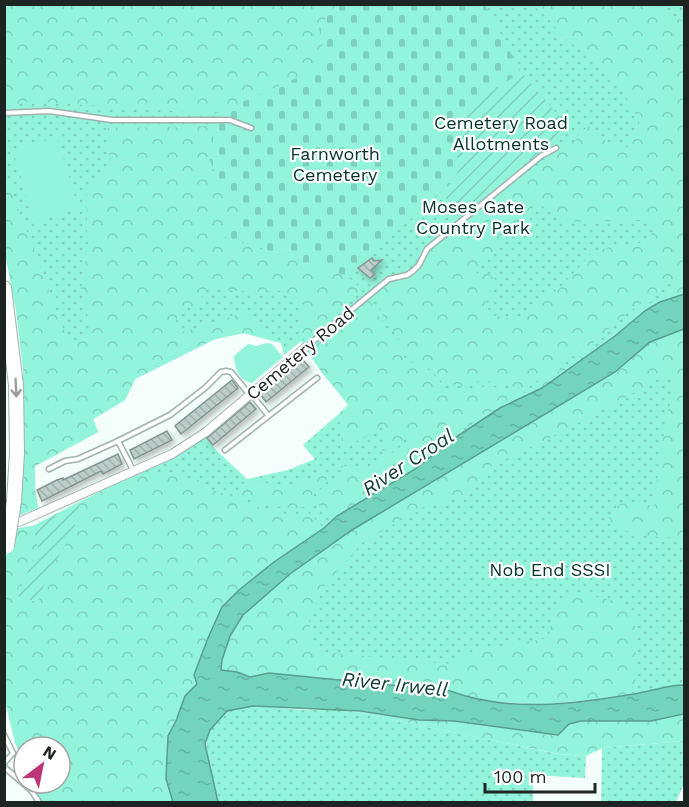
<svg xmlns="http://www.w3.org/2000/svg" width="689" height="807" font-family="'Work Sans',sans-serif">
  <defs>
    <pattern id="grass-dots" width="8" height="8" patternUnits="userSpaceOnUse" patternTransform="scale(1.5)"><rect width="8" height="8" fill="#92f4db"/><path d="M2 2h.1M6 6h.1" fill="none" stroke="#7dd1bc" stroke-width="1.8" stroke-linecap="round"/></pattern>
    <pattern id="forest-crowns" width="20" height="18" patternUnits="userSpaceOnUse" patternTransform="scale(1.5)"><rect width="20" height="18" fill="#92f4db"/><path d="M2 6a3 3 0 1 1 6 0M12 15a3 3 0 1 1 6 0" fill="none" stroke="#7dd1bc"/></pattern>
    <pattern id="cemetery-stones" width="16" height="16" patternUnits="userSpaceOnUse" patternTransform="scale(1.5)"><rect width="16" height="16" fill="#92f4db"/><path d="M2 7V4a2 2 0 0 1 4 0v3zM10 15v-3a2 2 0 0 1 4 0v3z" fill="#7dd1bc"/></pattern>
    <pattern id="garden-furrows" width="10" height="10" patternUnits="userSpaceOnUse" patternTransform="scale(1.5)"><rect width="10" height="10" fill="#92f4db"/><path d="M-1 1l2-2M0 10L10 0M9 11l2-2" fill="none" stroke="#7dd1bc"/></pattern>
    <pattern id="water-ripples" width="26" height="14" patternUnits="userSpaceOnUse" patternTransform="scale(1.5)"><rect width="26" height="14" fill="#72d4bc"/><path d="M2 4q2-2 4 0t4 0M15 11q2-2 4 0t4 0" fill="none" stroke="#62b6a1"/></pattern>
    <pattern id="building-back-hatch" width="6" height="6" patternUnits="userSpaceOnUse" patternTransform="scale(1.5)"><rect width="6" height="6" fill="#bccec9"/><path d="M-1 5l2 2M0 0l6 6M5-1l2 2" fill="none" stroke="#a1b1ac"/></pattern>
    <filter id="shadow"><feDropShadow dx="3" dy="3" stdDeviation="3" flood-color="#0004"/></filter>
  </defs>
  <rect width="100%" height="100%" fill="#f4fffb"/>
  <g fill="url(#grass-dots)">
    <path d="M4,5H684V685C666,685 648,692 630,694C570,703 508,711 449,691L269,673L250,677L229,671L185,696L176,721L114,771L39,795L34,783H60V747H24V762C14,741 9,719 4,696V566L13,529L33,526L134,475L171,459L206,437L217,451L247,479L288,470L315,459L303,445L349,405L322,373L301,341L284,355L281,343L244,333L215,339L135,379L125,400L93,419L98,432L35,466V490L38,508L19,515L24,433L23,368L16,310L4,249Z"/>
    <path d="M253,706L303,710H346L558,754L586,756L585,778L533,775V802H218C210,773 193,733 226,712C232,708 245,707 253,706Z"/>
    <polygon points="684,741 684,784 676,802 601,802 602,748"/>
  </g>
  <g fill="url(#forest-crowns)" fill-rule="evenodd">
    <polygon points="5,5 336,5 319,28 327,65 215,114 29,101 5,107"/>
    <path d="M532,5H654C663,12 679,15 684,24V274L630,311L591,344L525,389L481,380L465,387L442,382L429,369L409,355L382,314L376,294L395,279L407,277L414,272L428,251L557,150L576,140L579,133L589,126L610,145L628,147L640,121L614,78L562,36L542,12ZM540,203C560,230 599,220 627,220C633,220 640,221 646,222L653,231L649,240L634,245H616L592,253L558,290L541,296L525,315L512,319L491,315L487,306L498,282L488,273H477L475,268L499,247L513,237L532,204Z"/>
    <path d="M214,126L209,158L224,193L253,209L224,237L347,276L363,290L301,341L299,316L305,306L296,298L277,290L258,292L199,289L204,304L185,308L175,321L182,332L246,312C255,330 265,326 276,342L244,333L215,339L135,379L125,400L93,419L98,432L35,466V490L38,508L19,515L24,433L23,368L16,310L5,249L4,170L63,328L69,339L77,340L86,332L90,326L81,291L83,268L88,249L86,195L106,171L111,158L106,147L108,128Z"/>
    <polygon points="684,280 684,294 660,302 646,310 615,336 542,388 500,408 593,349 634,315"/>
    <polygon points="369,300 405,358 426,373 438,386 464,393 485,385 521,393 449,438 438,441 430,447 407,438 382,452 385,425 360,440 342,447 339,414 348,405 308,353"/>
    <path d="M684,329V539C664,536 621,537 608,520C620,495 631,503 654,506L660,456L674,379L662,377L566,430L488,468L462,498L427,505L363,542L326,584L309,617L311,639L322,652L449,664L475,650L543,639L549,635L553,608L568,596L583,594L615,601L635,616L636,679L629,695L540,705L469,698L448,690L269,673L250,677L237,672L221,671L222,660L230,636L243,615L290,574L352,530L615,372L650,342Z"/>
    <polygon points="405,443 434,453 417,468 335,518 316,503 316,492 351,467 372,469"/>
    <path d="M349,462L313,490L310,506C279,511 264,504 235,493L247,479L282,486L308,481Z"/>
    <polygon points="168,473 198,480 211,489 263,509 291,515 308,512 324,528 274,562 222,607 208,638 194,675 197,684 185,696 176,721 168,736 166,779 173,802 41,802 34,783 60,783 60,747 24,747 24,762 15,743 5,696 4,566 13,529 33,526 38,548 18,590 44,585 56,565 68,538 71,539 78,508 75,504 134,475"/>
    <polygon points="346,710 419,720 454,721 558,735 569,724 581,721 651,721 684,714 684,741 602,748 586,756 559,754"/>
  </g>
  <polygon fill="url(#cemetery-stones)" points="336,5 485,5 521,72 460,113 457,143 459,166 454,181 347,276 224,236 253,209 224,193 209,158 215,114 326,65 319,27"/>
  <g fill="url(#garden-furrows)">
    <path d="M521,72L565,123L566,130L462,215L441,193C465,172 456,169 457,142C457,132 459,122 460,113Z"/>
    <path d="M75,504L78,508L72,540L67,539C58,560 45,580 37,602L17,596L38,548L33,526Z"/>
  </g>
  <g fill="#92f4db">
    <polygon points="57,137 79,209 34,222 13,150"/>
    <path d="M267,343L272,344L283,357L252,383C238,380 235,368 234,356L248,344L256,346Z"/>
  </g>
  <path fill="url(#water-ripples)" stroke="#589f8e" stroke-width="1.5" d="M684,294V329L650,342L615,372L352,530L290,574L243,615L230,636L222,660L221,670L237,672L250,677L269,673L450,691C510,713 573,704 634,694C651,691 668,685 684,685V714L651,721H581L569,724L558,735L454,721L419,720L360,711L253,706L227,711L210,730L205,744L218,802H173L166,779L168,736L176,721L185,696L197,684L194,675L208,638L222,607L239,590L274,562L324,528L337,516L417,468L450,441L500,408L542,388L615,336L646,310L660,302Z"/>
  <g fill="url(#building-back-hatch)" stroke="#859691" stroke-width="1.5" filter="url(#shadow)">
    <polygon points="372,258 374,261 382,260 371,270 375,274 370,278 358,268"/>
    <polygon points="302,359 309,367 266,402 260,394"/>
    <polygon points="232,380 238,388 181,434 175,426"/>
    <polygon points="250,402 256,409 213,445 207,438"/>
    <polygon points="167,431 172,440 134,459 130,450"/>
    <polygon points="118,454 122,464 103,474 101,471 42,501 37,490 57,480 63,478 63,480"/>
  </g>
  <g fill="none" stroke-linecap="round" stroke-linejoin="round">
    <g stroke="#a1b2ad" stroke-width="7">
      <g id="service">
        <polyline points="4,113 49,111 112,120 230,120 251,128"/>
        <polyline points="306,347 389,279 407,275 413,271 419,265 427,249 541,156 556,148"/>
        <polyline points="251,394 268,415"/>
        <polyline points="118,441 133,470"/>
        <polyline points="225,450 317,378"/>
        <polyline points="49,469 65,461 78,459 118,441 170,415 205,388 221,372 226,371 231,372 249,394"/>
        <polyline points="4,735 13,753 4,763"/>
        <polyline points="4,767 31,790 39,802"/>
      </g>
    </g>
    <g stroke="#a1b2ad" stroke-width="10">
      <polyline id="minor" points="19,522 172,454 206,432 305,348"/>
    </g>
    <g stroke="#a1b2ad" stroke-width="16">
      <polyline id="trunk" points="4,288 16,385 17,453 14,501"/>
    </g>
    <use href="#service" stroke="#fff" stroke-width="4"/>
    <use href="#minor" stroke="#fff" stroke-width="8"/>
    <use href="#trunk" stroke="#fff" stroke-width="14"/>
    <g stroke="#a1b2ad" stroke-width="16" stroke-linecap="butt">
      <polyline id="trunk-bridge" points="7,546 14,501"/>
    </g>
    <use href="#trunk-bridge" stroke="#fff" stroke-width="14"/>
  </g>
  <defs><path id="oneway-shaft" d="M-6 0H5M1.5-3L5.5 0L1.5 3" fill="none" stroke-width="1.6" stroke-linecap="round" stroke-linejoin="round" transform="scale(1.5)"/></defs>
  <use stroke="#999c9c" href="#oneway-shaft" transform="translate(16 388) rotate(87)"/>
  <g text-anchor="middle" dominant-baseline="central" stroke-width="4.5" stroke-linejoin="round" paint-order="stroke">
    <g font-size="18" fill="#023229" stroke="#fff">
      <text x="501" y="122">Cemetery Road<tspan x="501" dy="21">Allotments</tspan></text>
      <text x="335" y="153">Farnworth<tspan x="335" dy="21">Cemetery</tspan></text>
      <text x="473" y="206">Moses Gate<tspan x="473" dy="21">Country Park</tspan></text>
      <text x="550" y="569">Nob End SSSI</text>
    </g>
    <g font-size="18" fill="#1d2422" stroke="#fff">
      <text transform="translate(300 353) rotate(-40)">Cemetery Road</text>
    </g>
    <g font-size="20" font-style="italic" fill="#134036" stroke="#fff">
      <text transform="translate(408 462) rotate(-33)">River Croal</text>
      <text transform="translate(395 684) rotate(6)">River Irwell</text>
    </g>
  </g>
  <rect width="689" height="807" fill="none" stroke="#1d2422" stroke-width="12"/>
  <g transform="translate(42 765) rotate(32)"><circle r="28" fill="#ffffff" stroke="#a5a7a7" stroke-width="1.5"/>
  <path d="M0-4.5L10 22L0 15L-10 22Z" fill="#bc3576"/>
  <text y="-9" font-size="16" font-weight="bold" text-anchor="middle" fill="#1d2422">N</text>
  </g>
  <path d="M485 783v9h110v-9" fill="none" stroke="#1d2422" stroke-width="3"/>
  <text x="494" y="783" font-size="18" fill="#1d2422" stroke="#ffffff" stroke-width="4.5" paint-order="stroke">100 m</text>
</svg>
